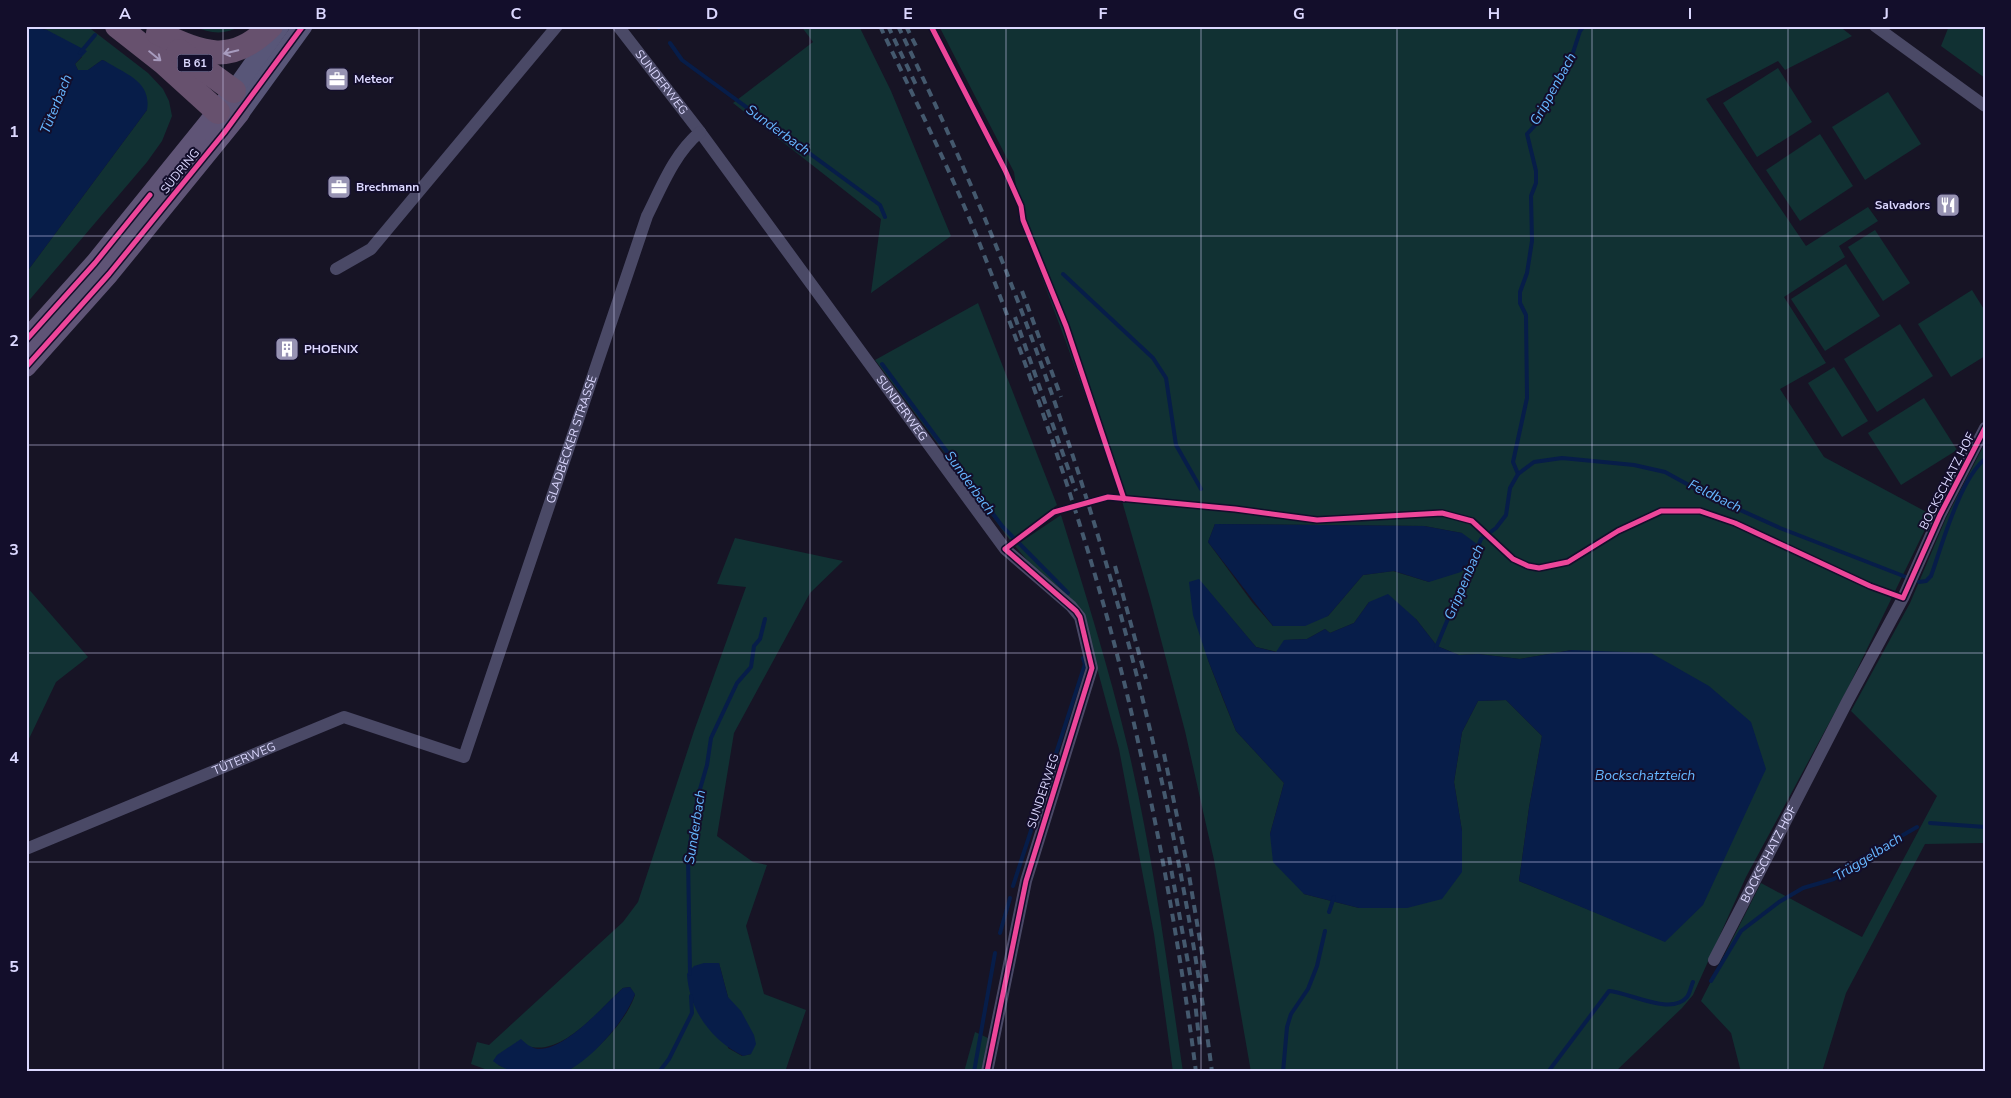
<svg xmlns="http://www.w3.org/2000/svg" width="2011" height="1098" font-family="'Nunito Sans',sans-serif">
  <rect width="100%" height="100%" fill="#171425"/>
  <g fill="#113133" fill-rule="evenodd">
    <polygon points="35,26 87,26 148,73 163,89 169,101 172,116 162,141 147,162 26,304 26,273 147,110 105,61 102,60 88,70 78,70 75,64 82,57 47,30"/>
    <path d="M194,26H241C225,35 210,34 194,26Z"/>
    <polygon points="801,26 859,26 891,91 951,236 871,293 881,219 733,103 813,42"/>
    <path d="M939,26H1839L1852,36L1785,70L1778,61L1706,99L1806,246L1868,207L1878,221L1839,246L1845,257L1784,297L1826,363L1780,389L1824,457L1932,515L1848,688L1746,877L1693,995L1682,1008L1615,1072H1251L1214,860L1185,731L1150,598L1120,494L1066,342L1021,222L1014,172ZM1215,524L1424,526L1462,533L1429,582L1393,571L1363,575L1328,616L1273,626L1252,602L1208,542ZM1199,580L1256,647L1277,652L1285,640L1307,639L1325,629L1330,633L1354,623L1369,602L1416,619L1437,646L1459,655L1478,654L1520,659L1572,650L1665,941L1519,881L1529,808L1542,736L1506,700L1478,701L1462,732L1454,782L1462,831L1359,908L1304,894L1270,834L1284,783L1236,731L1223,699L1208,660Z"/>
    <polygon points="1949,26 1985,26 1985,78 1941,46"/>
    <polygon points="1778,68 1812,122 1757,157 1723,103"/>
    <polygon points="1888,92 1921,144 1865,180 1832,127"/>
    <polygon points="1820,134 1853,186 1800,221 1766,170"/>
    <polygon points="1875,230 1910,283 1883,301 1848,247"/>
    <polygon points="1846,264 1880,316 1825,351 1791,299"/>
    <polygon points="1972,290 1985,311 1985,356 1951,377 1918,324"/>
    <polygon points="978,303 1057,505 1010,540 875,360"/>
    <polygon points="1900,324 1933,376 1877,412 1844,359"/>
    <polygon points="1834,367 1868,421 1842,437 1808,383"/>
    <polygon points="1924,398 1957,450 1901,485 1868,433"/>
    <polygon points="1985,443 1985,843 1925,844 1846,993 1822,1072 1741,1072 1731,1033 1701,1001 1761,883 1862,937 1937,796 1851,711 1910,603 1946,518"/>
    <path d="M1061,515C1085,592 1109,669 1128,748C1153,855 1167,963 1183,1072H1173L1154,934L1119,749L1081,609L1039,574L1015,546Z"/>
    <path d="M735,538L843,561L810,593L734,733L717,836L753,862L767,865L746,926L764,994L806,1010L785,1072H566C593,1054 624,1026 635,995L630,987L623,988C600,1009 562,1057 528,1046L498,1065L518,1072H493L471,1064L477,1042L489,1045L623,922L638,902L694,731L746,587L717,584ZM719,963L728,997L751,1054L742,1056L728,1048Z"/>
    <polygon points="26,586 88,657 56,682 26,745"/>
    <polygon points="975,1032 988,1038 982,1072 964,1072"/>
  </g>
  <g fill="#071d49">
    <path d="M26,26L47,30L87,51L75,64L78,70H88L102,60L105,61C126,74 152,82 147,110L26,273Z"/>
    <polygon points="1215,524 1424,526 1462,533 1481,547 1461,572 1429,582 1394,571 1363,575 1328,616 1305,626 1273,626 1208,542"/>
    <polygon points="1199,579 1256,647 1276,652 1284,640 1307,639 1325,629 1330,633 1354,623 1369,602 1388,594 1416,619 1437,646 1459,655 1478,654 1520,659 1572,650 1651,653 1709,686 1751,722 1766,769 1703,905 1665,942 1519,881 1529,808 1542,736 1506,700 1478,701 1462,732 1454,782 1462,831 1462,872 1442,899 1407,908 1359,908 1304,894 1273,862 1270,834 1284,783 1236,731 1208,660 1193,615 1189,582"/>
    <path d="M704,963H719L728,997L741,1011L754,1035L756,1044L751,1054L743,1056C711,1040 689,1010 687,974L694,966Z"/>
    <path d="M630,987L635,994C626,1020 592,1059 567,1071C559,1075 543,1072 533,1072C519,1072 504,1071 493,1061L497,1055L521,1039C525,1043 531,1048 538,1049C566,1050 603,1006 623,988Z"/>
  </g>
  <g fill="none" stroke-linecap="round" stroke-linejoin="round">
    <g stroke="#071d49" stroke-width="4">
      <polyline points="658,26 659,28"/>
      <polyline points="670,43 682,60 880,205 885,217"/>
      <polyline points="80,53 95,35"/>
      <polyline points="1063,274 1153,358 1166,378 1176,445 1201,489"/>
      <polyline points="882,364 1002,526 1068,593"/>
      <polyline points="1518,474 1513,462 1527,398 1526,315 1520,303 1520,292 1527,273 1532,241 1531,196 1536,183 1536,171 1527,134 1538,122 1554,83 1568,68 1580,31 1584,26"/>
      <path d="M1919,582L1926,581L1931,576C1942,545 1960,479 1985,459"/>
      <polyline points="1435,650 1481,539 1496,528 1506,515 1510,488 1518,474 1534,462 1562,458 1634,465 1665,472 1707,495 1780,528 1906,577"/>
      <polyline points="1930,823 1985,827"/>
      <polyline points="1013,886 1085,664 1083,658"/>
      <polyline points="1329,912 1334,897"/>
      <polyline points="1000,933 1010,898"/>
      <polyline points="690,974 688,857 698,796 707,765 711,738 737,683 751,667 754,646 760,639 765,619"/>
      <polyline points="1711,981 1741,931 1779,902 1803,888 1834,879 1861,859 1917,827"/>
      <polyline points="659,1072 669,1059 692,1013 691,996"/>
      <polyline points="974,1072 995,953"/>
      <polyline points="1283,1072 1287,1027 1291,1014 1308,989 1317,966 1325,931"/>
      <path d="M1548,1072L1609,991C1631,993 1671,1016 1687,997C1690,993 1691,986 1693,982"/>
    </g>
    <g stroke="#4a4966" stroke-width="12">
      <path id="s1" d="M618,26L700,132L1005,549L1071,606L1080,617L1092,668L1026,881L987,1072"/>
      <polyline points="1875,26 1985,106"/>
      <polyline points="336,269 371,249 557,26"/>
      <path id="s2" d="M26,849L344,717L464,757L647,216C662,186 674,154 700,132"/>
      <path id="s3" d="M1714,960L1847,702L1903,598L1940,515L1985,428"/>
    </g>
    <g stroke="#585678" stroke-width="19">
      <polyline points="234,91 280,26"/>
      <polyline points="240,113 303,26"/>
    </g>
    <g stroke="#5f5476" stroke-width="20">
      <polyline points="26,340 95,263 234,91"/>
      <polyline points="26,367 109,274 240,113"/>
    </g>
    <g stroke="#67516e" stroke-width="24">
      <polyline points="117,26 164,63 218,112"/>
      <path d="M158,33C204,54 231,66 271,26"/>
      <polyline points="179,51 234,91"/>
    </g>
    <g stroke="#44596e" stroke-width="4" stroke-dasharray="8 6" stroke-linecap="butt">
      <path d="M880,26C913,96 948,165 977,237C1042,402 1101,572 1139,746C1163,853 1182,963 1196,1072"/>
      <polyline points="888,26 917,87"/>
      <path d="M898,26C1059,355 1166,709 1212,1072"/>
      <polyline points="906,26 917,48"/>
      <polyline points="1022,291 1061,397"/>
      <polyline points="1015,317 1076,491"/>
      <polyline points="1115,566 1146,679"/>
      <polyline points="1164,754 1188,869 1207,983"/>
      <polyline points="1169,857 1195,1002 1200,1047"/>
    </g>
    <g stroke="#130e2b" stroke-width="8">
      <g id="cycleway">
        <polyline points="931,26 1005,170 1021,206 1023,220 1066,326 1124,499"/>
        <polyline points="26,340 95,263 150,195"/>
        <polyline points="26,367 109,274 224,133 303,26"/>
        <polyline points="987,1072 1026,881 1092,668 1080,617 1076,611 1005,549 1054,512 1108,497 1235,509 1317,520 1442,513 1472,521 1513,559 1528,566 1539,568 1568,562 1618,531 1661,511 1700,511 1735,523 1870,586 1903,598 1940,515 1985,428"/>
      </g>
    </g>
    <use href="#cycleway" stroke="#ed469a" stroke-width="5"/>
  </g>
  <defs><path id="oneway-shaft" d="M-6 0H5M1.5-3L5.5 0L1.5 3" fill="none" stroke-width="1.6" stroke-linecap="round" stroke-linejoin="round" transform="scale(1.25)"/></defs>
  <g stroke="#a79bbe">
    <use href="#oneway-shaft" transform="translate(231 52) rotate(166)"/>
    <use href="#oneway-shaft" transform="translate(155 56) rotate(39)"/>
  </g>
  <path fill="none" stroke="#dcd8ff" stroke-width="1" stroke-opacity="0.55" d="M223,26V1072M419,26V1072M614,26V1072M810,26V1072M1006,26V1072M1201,26V1072M1397,26V1072M1592,26V1072M1788,26V1072M26,236H1985M26,445H1985M26,653H1985M26,862H1985"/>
  <defs>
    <g id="office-square" transform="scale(1.25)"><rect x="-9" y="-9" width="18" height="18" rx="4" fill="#9793b3" stroke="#130e2b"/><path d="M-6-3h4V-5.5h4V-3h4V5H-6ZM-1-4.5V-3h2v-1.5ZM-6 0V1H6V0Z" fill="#fff"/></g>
    <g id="restaurant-square" transform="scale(1.25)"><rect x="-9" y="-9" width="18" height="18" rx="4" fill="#9793b3" stroke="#130e2b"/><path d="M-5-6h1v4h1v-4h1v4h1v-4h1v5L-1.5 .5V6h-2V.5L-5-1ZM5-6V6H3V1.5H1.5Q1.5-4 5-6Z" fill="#fff"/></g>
    <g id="building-square" transform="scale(1.25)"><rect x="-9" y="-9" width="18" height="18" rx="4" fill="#9793b3" stroke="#130e2b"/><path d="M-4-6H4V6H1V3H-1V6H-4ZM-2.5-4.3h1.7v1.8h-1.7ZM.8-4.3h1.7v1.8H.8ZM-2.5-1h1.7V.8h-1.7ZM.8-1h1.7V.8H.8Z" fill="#fff"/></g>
  </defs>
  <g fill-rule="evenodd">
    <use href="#office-square" x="337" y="79"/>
    <use href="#office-square" x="339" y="187"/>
    <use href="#restaurant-square" x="1948" y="205"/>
    <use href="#building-square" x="287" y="349"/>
  </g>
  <g text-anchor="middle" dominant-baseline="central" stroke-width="4" stroke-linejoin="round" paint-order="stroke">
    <rect fill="#130e2b" stroke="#a09bbf" stroke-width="1" x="177.5" y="54.5" width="35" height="17" rx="4"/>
    <g font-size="11" font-weight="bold" fill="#dcd8ff">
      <text x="195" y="63">B 61</text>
    </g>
    <g font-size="12" font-weight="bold" fill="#dcd8ff" stroke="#130e2b" text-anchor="start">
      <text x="354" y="79">Meteor</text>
      <text x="356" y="187">Brechmann</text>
      <text x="1930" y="205" text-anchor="end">Salvadors</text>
      <text x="304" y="349">PHOENIX</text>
    </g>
    <g font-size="12" fill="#dcd8ff" stroke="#130e2b">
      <text stroke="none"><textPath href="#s1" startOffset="71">SUNDERWEG</textPath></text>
      <text transform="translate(180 171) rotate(-51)">SÜDRING</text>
      <text stroke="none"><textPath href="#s1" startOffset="476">SUNDERWEG</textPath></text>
      <text stroke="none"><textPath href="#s2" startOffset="806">GLADBECKER STRASSE</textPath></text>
      <text transform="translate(1947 481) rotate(-63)">BOCKSCHATZ HOF</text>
      <text stroke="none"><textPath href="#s2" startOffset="236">TÜTERWEG</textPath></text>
      <text transform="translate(1043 791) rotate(-72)">SUNDERWEG</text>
      <text stroke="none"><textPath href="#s3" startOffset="119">BOCKSCHATZ HOF</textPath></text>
    </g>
    <g font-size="14" font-style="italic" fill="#66b7ff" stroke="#130e2b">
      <text transform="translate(1553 89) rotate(-61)">Grippenbach</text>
      <text transform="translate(56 104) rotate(-68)">Tüterbach</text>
      <text transform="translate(778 130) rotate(36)">Sunderbach</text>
      <text transform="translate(970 483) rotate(54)">Sunderbach</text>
      <text transform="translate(1715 496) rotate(26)">Feldbach</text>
      <text transform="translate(1464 582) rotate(-67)">Grippenbach</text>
      <text x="1645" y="775">Bockschatzteich</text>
      <text transform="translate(695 827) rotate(-81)">Sunderbach</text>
      <text transform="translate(1868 857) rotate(-32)">Trüggelbach</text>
    </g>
  </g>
  <rect width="2011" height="1098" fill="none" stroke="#130e2b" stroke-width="55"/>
  <rect x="28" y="28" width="1956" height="1042" fill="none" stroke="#dcd8ff" stroke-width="2"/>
  <g font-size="16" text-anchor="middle" font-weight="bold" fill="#dcd8ff">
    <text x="125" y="19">A</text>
    <text x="321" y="19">B</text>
    <text x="516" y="19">C</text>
    <text x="712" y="19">D</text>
    <text x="908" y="19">E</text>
    <text x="1103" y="19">F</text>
    <text x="1299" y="19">G</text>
    <text x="1494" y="19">H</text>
    <text x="1690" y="19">I</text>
    <text x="1886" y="19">J</text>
    <text x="14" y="137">1</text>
    <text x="14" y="346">2</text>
    <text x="14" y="555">3</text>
    <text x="14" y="763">4</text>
    <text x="14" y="972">5</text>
  </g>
</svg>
